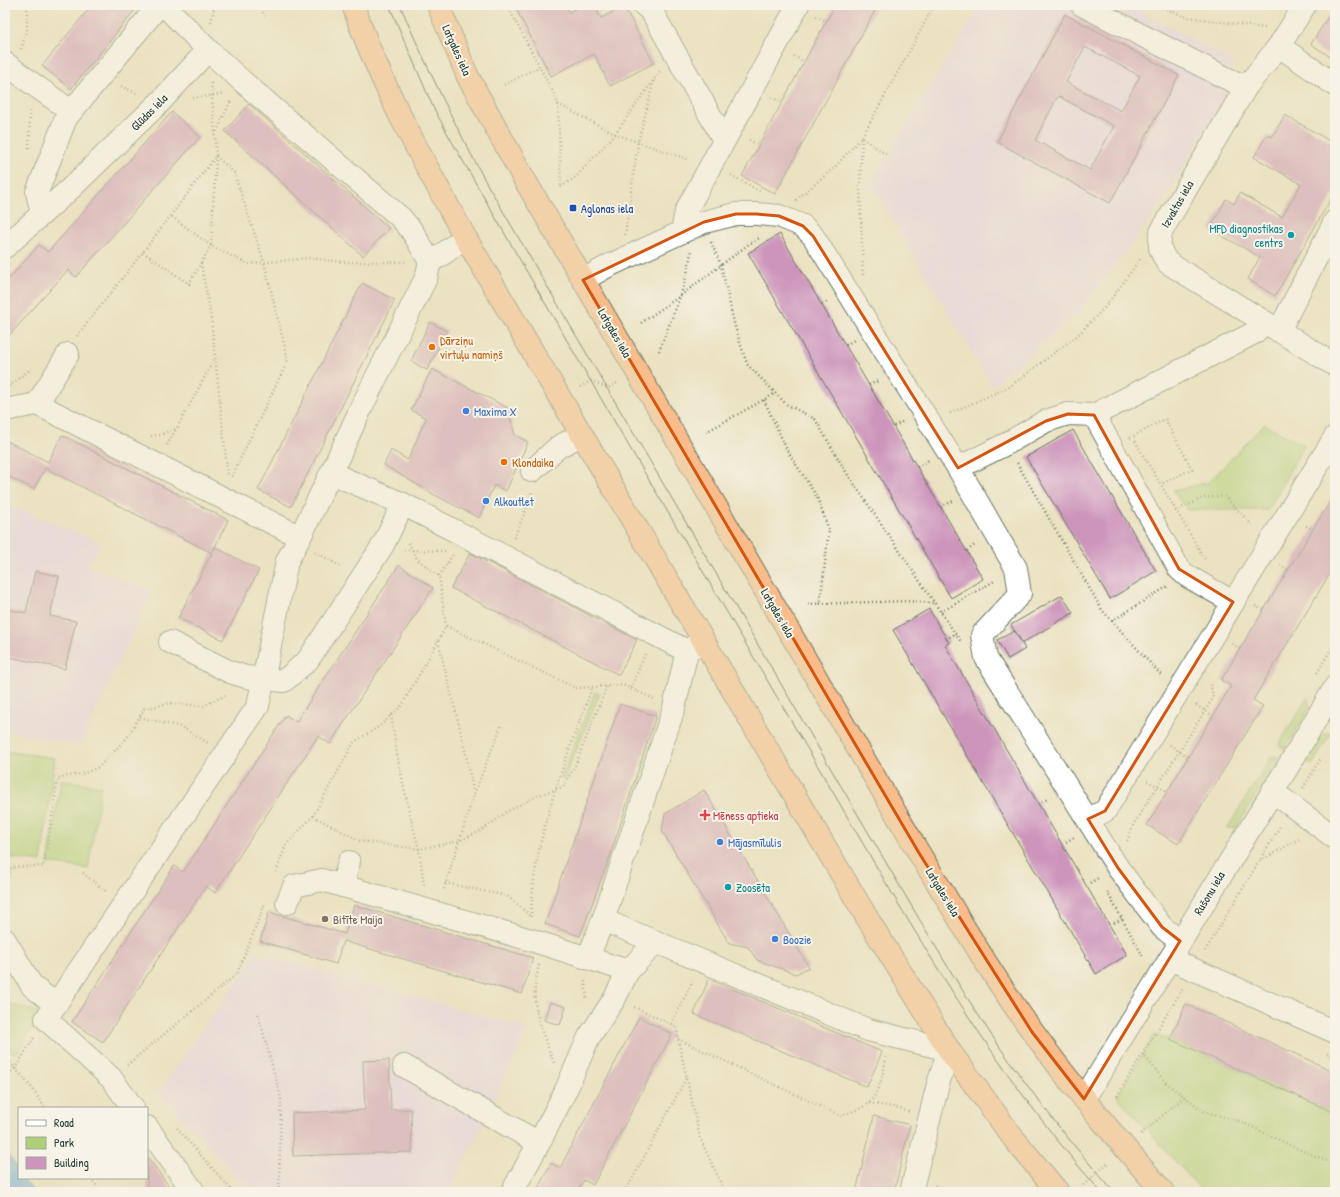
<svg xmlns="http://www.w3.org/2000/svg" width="1340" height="1197" font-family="'Patrick Hand',sans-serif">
  <rect width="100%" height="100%" fill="#f7f3e8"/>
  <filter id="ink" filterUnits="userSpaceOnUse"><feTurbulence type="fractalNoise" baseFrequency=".025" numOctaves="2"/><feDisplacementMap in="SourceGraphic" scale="8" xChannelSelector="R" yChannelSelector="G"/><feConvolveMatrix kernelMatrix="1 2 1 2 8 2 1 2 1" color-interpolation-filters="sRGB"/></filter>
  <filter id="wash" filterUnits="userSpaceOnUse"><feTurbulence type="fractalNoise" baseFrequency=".012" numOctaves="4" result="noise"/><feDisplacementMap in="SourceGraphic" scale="16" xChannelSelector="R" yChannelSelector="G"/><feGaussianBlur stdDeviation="0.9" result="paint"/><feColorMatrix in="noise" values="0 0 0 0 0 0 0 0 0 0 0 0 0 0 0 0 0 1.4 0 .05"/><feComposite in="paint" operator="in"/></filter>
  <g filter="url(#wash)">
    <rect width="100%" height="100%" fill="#ebe2c1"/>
    <g fill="#e6d2f0">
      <polygon points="981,5 1129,5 1234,62 1221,88 1226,94 1167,195 1080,312 992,386 870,182"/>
      <polygon points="5,503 101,543 86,566 152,591 80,745 5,731"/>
      <polygon points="257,953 527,1028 488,1114 448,1192 252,1192 158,1093"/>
    </g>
    <g fill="#add079" stroke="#668656">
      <polygon points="1264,424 1304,445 1268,510 1187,510 1173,491 1209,482"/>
      <polygon points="595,692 600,693 564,779 561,778"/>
      <polygon points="1308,697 1310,707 1285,749 1281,747 1279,744"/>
      <polygon points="1331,733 1312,765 1306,761 1322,734"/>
      <polygon points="5,751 55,758 41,862 5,857"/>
      <polygon points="1275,756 1279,758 1236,828 1227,829 1271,757"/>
      <polygon points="61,780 101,786 88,869 48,863"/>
      <polygon points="5,1003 37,1012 40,1017 17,1053 13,1053 5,1043"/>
      <polygon points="1154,1035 1170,1039 1335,1113 1335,1192 1203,1192 1117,1096"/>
    </g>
    <path fill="#6eabe0" stroke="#46748a" d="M5,1153C12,1159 19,1168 19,1178H22L34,1192H5Z"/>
    <g id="blocks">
      <g fill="#cd95bc" fill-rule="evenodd">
        <polygon points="92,5 139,5 71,89 42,66"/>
        <polygon points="514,5 566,5 569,12 582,5 594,5 601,18 624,6 654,63 610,86 594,54 551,76"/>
        <polygon points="835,5 878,5 775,194 742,176"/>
        <polygon points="1335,6 1335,60 1311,44"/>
        <path d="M1065,14L1179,75L1110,203L997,142ZM1085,47L1140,76L1121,111L1066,82ZM1058,96L1114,126L1090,170L1035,140Z"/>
        <polygon points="249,104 389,228 363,256 225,131"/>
        <polygon points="172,112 200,137 76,277 68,270 5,340 5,283 39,245 48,252"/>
        <polygon points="1285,115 1335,144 1335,192 1275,296 1248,279 1260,257 1210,229 1226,199 1234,204 1240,193 1282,217 1301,184 1254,157 1267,135 1272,137"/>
        <polygon points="780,234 983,579 951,598 748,253"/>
        <polygon points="362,283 395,300 291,507 258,490"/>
        <polygon points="430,322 447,331 427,370 411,361"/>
        <polygon points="432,369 508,408 515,435 528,442 506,491 494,485 479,518 433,494 384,465 391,450 408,460 426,418 411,410"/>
        <polygon points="1073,430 1156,571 1110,599 1026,457"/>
        <polygon points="62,435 228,520 212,553 45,468 34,489 5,475 5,440 48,462"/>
        <polygon points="1335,493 1335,565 1253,700 1263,706 1178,844 1147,825 1231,686 1221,680"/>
        <polygon points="215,547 259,570 223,640 178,618"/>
        <polygon points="470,553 637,640 619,675 451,588"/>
        <polygon points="399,565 433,588 330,744 318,736 215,893 206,886 103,1042 72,1022 174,866 183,872 286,715 296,722"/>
        <polygon points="35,571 59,576 50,616 76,621 65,669 5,656 5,609 26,613"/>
        <polygon points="1062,595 1073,613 1022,643 1011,625"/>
        <polygon points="929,609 949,643 945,645 1127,955 1096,974 893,630"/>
        <polygon points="1015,631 1025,649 1008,659 997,640"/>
        <polygon points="620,704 656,716 610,856 580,936 545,924"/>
        <polygon points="704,790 809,967 796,974 757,960 748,947 729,943 662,831 665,814"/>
        <polygon points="354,905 533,958 522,994 343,941 336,964 260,941 269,912 345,934"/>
        <polygon points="709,979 882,1052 867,1087 694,1014"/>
        <polygon points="550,1002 566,1007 560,1025 544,1020"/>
        <polygon points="1186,1004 1335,1072 1335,1113 1170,1039"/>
        <polygon points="639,1017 672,1034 593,1185 584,1180 577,1192 536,1192 551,1163 560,1168"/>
        <polygon points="389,1060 391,1110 411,1109 412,1152 293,1156 292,1113 365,1110 363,1061"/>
        <polygon points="874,1116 910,1125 894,1192 856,1192"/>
        <polygon points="147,1156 173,1192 147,1192"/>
      </g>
    </g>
  </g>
  <g filter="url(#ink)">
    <use href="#blocks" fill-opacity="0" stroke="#667765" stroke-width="1"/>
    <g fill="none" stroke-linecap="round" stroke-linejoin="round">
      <g stroke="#667765" stroke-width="24">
        <g id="minor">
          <polyline points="644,5 652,12 724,140"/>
          <polyline points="1082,5 1226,78 1246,87"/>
          <path d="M1305,5L1279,46L1246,87L1161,232C1158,246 1160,252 1168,263L1335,365"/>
          <polyline points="1279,46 1335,85"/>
          <polyline points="208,50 242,81 401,218 412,231 430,262"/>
          <polyline points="5,63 30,82 71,111"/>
          <polyline points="42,214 37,192 66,118 159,5"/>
          <polyline points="682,232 686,211 798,5"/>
          <polyline points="465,237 443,254 430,262 426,278 362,406 331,473 403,504 687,651"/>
          <polyline points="5,247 71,188 159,103 208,50 164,5"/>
          <polyline points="583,280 608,266 704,222 736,214 757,214 779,216 803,226 813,236 958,468 996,534 1016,568 1020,594 982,635 986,658 1118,868 1162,927 1180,941"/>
          <polyline points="1279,331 1335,221"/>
          <polyline points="37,404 68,354"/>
          <polyline points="5,410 37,404 300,537"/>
          <polyline points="1094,415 1179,569 1187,576 1233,602"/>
          <polyline points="958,468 1006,444 1046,421 1068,414 1094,415 1254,333 1265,322"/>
          <polyline points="532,471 558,447 581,435"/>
          <polyline points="170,642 230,672 246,677 284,681 308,660 383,545 403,504"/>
          <polyline points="1272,791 1335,838"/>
          <polyline points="1088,819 1105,811 1335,437"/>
          <polyline points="342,886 349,862"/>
          <polyline points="287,903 294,886 322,880 531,940 628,971 656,942 868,1030 949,1050 938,1084 911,1192"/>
          <polyline points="603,920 656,942"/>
          <polyline points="5,940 32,986 55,1004"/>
          <polyline points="588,958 603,920 674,708 687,651 699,643"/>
          <polyline points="1170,959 1335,1032"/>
          <polyline points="404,1066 539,1143"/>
          <polyline points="1084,1099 1292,760 1335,687"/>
          <polyline points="133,1108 111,1078 46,1019 258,706 287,561 300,537 331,473"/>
          <polyline points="147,1127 194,1192"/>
          <polyline points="512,1192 539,1143 565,1092 589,1037 615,998 628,971"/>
        </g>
      </g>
      <g stroke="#667765" stroke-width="24">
        <g id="highway">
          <path d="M353,5C381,87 424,162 465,237L869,921L949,1050L1014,1139L1058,1192"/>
          <path d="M438,5L468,77L523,177L919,853C956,913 991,975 1033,1032C1073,1088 1118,1140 1163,1192"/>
        </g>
      </g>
      <g stroke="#667765" stroke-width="2.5" stroke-dasharray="1 3" stroke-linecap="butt">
        <polyline points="259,5 265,16"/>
        <polyline points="507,5 554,94 558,104 561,186"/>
        <polyline points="1155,5 1187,17 1265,28"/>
        <polyline points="816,16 826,21"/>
        <polyline points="211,22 215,5"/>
        <polyline points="21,49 27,32 27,5"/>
        <polyline points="794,56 804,62"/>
        <polyline points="211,83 215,134"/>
        <polyline points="504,85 539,67"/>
        <polyline points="121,86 138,94"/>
        <polyline points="772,97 782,103"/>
        <polyline points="193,98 224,94"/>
        <polyline points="558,104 615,134 690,160"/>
        <polyline points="862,138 860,186 863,275"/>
        <polyline points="862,138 887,155"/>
        <polyline points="749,140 759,145"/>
        <polyline points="29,148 30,109"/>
        <polyline points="216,156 234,173 264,262 288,360 231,478"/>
        <polyline points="216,156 211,246 248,264 309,258 345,262 405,262"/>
        <polyline points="731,175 761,192"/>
        <polyline points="561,187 576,177 615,134 660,71"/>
        <polyline points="796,200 835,167 862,137 914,43 934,5"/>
        <polyline points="625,235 638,142 654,80"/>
        <polyline points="711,242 721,265 735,327 747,364 786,404 815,419 846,472 961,642"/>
        <polyline points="143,252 189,284 211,246 171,216"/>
        <polyline points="201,263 211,318 228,477"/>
        <polyline points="822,304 829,301"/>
        <polyline points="641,323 680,296 749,244 761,237"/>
        <polyline points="77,336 143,252 216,156 215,135 231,100"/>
        <polyline points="846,345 854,340"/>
        <path d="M659,351C671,319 687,286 691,251"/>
        <polyline points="869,385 878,381"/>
        <polyline points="9,386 32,368"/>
        <polyline points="580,387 591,381 608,388 619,382"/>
        <polyline points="764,400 788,452 817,497 829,530 820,604"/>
        <polyline points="950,413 1009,387 1078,335 1106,306 1141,258"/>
        <polyline points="894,426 904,421"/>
        <polyline points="706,432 776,393"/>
        <polyline points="151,436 160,435 177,428 215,358"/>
        <polyline points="1130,438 1165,419 1192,469 1161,484"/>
        <polyline points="1135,441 1206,561"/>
        <polyline points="167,445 176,429"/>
        <polyline points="1017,463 1102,610 1162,676"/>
        <polyline points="917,467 929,460"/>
        <polyline points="941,507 953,501"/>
        <polyline points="1175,511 1203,498 1224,496 1254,527"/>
        <polyline points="1306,526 1313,529"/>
        <polyline points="514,538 531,498 532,491"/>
        <polyline points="404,550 445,551"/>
        <polyline points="967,551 976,544"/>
        <polyline points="315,552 342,567"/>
        <polyline points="1280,565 1288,570"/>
        <polyline points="439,576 454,553"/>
        <polyline points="808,604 907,601 934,603"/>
        <polyline points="1255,606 1264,610"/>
        <polyline points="941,612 996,580"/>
        <polyline points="1112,621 1168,586"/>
        <polyline points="446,626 576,688 623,685 654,699"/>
        <polyline points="946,639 955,634"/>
        <polyline points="438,641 464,745 474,794 443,892"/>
        <polyline points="1232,644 1240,649"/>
        <polyline points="1317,673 1335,643"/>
        <polyline points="631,688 645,654"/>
        <polyline points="1196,705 1213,716"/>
        <polyline points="391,715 397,754 409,811 419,849 424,886"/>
        <polyline points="140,717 181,727 208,743"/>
        <polyline points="1170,745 1188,757"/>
        <polyline points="1147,781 1167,791"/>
        <polyline points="1303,788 1321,758"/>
        <polyline points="474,794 502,724"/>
        <polyline points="1042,802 1049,798"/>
        <polyline points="313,816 360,841 419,849 459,841 482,830 508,811 539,795 563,787 575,766 607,686"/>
        <polyline points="1127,841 1133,825 1213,698 1210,682"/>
        <polyline points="1066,842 1074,837"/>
        <polyline points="1260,861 1299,839"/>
        <polyline points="276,872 286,845 313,816 354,742 380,726 402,705 438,641 446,626 439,576 417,559 408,542"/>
        <polyline points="83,873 107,892"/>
        <polyline points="445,883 507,896 531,916"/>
        <polyline points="1090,883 1098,878"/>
        <polyline points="5,884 12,867 44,866 58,778 82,774 99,767 127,738 144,709 170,703 203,706 228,694"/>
        <polyline points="1107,892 1144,958"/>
        <path d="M531,917C533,837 565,762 592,688"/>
        <polyline points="1114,923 1122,919"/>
        <polyline points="1205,951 1281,825"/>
        <path d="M539,965C538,972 535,980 535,987C533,1013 545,1039 554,1063"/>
        <polyline points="585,981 587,1000"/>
        <polyline points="5,994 7,995 11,991"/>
        <polyline points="634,1007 677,1027 678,1039 700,1138 725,1192"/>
        <polyline points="258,1014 281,1098 279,1192"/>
        <polyline points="671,1024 693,981"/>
        <path d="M678,1039L841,1116C848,1113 863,1108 869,1103C878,1096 885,1068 886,1057"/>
        <polyline points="1143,1054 1167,1084 1204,1111 1244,1123 1296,1148 1335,1164"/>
        <polyline points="1327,1054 1335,1057"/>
        <polyline points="5,1056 31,1087 45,1108"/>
        <polyline points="127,1065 237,974 265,903"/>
        <polyline points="5,1077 15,1068 34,1038"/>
        <polyline points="1117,1096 1183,988"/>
        <polyline points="869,1103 899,1108 909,1112"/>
        <polyline points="177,1128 233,1192"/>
        <polyline points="1141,1134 1184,1097"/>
        <polyline points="91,1178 101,1192"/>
        <polyline points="935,1185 940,1192"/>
        <polyline points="1080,1188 1109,1162"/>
        <polyline points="624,1192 634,1176 686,1078"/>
      </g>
      <use href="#minor" stroke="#fff" stroke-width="22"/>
      <use href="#highway" stroke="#fabc8b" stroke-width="22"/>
      <g stroke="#1f3d34" stroke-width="1">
        <path d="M389,5L433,107L451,140C565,340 683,537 800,736C893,893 979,1055 1101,1192"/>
        <path d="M400,5C426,66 455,125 487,184L908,900C938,951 968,1001 1001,1049C1036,1099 1074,1147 1114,1192"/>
      </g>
    </g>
  </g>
  <path d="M0 0H1340V1197H0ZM736,214H757L779,216L803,226L813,236L958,468L1046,421L1068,414L1094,415L1179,569L1233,602L1105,811L1088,819L1118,868L1162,927L1180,941L1084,1099L1032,1032L919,853L583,280L704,222Z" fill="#ebe2c1" fill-opacity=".55" fill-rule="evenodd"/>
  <path fill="none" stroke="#d45610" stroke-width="3" stroke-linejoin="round" d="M736,214H757L779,216L803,226L813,236L958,468L1046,421L1068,414L1094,415L1179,569L1233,602L1105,811L1088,819L1118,868L1162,927L1180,941L1084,1099L1032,1032L919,853L583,280L704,222Z"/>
  <rect fill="#1a4fb4" stroke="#f7f3e8" stroke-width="1.5" x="569" y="204" width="8" height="8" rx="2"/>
  <g fill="#0f9aa8" stroke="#f7f3e8" stroke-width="1.5">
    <circle cx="1291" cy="235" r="4"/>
    <circle cx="728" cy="887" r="4"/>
  </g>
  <g fill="#e8710a" stroke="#f7f3e8" stroke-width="1.5">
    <circle cx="432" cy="347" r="4"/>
    <circle cx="504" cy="462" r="4"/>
  </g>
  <g fill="#3f7fe0" stroke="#f7f3e8" stroke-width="1.5">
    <circle cx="466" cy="411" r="4"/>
    <circle cx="486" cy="501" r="4"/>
    <circle cx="720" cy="842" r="4"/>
    <circle cx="775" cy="939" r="4"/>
  </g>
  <path fill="#e0444e" stroke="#f7f3e8" stroke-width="1.5" d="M703 809h4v4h4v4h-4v4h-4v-4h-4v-4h4z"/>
  <circle fill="#8d6e63" stroke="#f7f3e8" stroke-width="1.5" cx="325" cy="919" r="4"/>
  <g text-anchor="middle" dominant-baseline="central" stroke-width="4" stroke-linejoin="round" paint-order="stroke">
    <g font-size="12" fill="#1f3d34" stroke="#f7f3e8">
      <text transform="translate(457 50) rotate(66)">Latgales iela</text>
      <text transform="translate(149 112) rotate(-45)">Glūdas iela</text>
      <text transform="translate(1177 204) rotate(-60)">Izvaltas iela</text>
      <text transform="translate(615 333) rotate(60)">Latgales iela</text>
      <text transform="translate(778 613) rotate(60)">Latgales iela</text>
      <text transform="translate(943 892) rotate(59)">Latgales iela</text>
      <text transform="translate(1209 893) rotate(-59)">Rušonu iela</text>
    </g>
    <g font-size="12" fill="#164399" stroke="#f7f3e8" text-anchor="start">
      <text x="581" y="208">Aglonas iela</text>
    </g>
    <g font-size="12" fill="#0d838f" stroke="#f7f3e8" text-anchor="end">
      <text x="1283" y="228">MFD diagnostikas<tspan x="1283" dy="14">centrs</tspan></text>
      <text x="736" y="887" text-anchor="start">Zoosēta</text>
    </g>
    <g font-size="12" fill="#c56008" stroke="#f7f3e8" text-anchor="start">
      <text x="440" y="340">Dārziņu<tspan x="440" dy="14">virtuļu namiņš</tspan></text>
      <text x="512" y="462">Klondaika</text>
    </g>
    <g font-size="12" fill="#366cbe" stroke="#f7f3e8" text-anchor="start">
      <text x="474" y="411">Maxima X</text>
      <text x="494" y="501">Alkoutlet</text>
      <text x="728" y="842">Mājasmīlulis</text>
      <text x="783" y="939">Boozie</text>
    </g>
    <g font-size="12" fill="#be3a42" stroke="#f7f3e8" text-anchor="start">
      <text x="713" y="815">Mēness aptieka</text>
    </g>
    <g font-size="12" fill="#785e54" stroke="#f7f3e8" text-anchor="start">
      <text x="333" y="919">Bitīte Maija</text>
    </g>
  </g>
  <rect width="1340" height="1197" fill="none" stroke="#f7f3e8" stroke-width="20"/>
  <rect x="18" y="1107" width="130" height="72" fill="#f7f3e8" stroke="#a1aaa0"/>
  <rect x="26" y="1120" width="20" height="6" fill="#ffffff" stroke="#a1aaa0"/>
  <text x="54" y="1127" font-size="12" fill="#1f3d34">Road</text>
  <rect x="26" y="1137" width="20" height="12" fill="#add079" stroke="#a1aaa0"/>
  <text x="54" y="1147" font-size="12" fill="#1f3d34">Park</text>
  <rect x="26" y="1157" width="20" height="12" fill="#cd95bc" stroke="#a1aaa0"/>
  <text x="54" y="1167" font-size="12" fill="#1f3d34">Building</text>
</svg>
